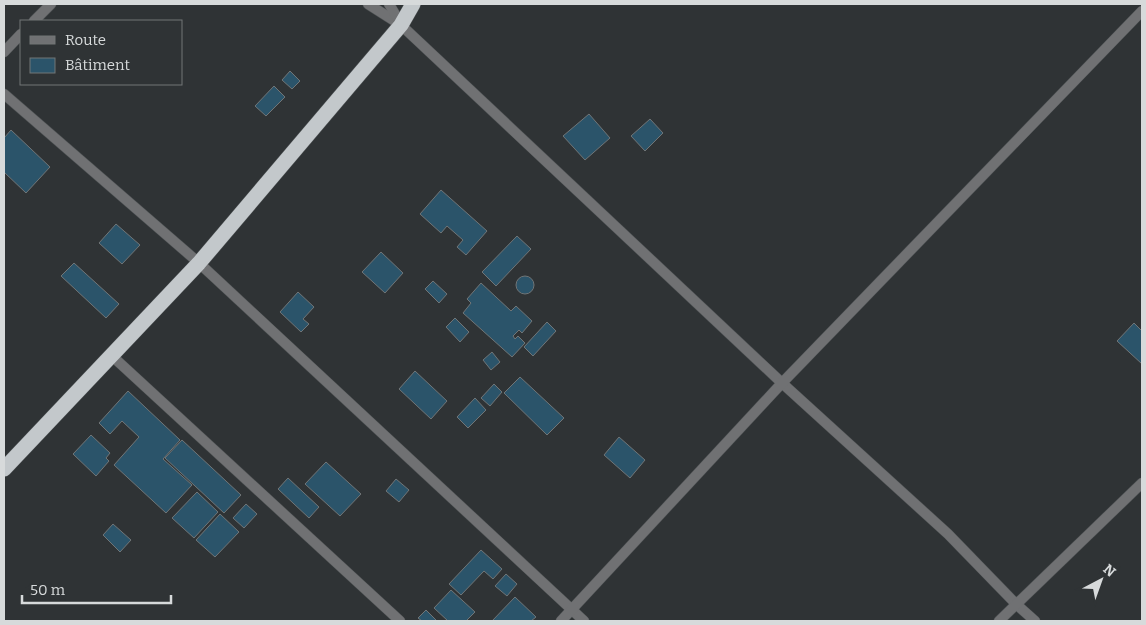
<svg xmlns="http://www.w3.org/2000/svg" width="1146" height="625" font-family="Bitter,serif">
  <rect width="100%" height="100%" fill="#2f3335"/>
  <g fill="#2b546a" stroke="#707577">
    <polygon points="290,71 300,81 292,89 282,80"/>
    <polygon points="274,86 285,97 266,116 255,106"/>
    <polygon points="589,114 610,138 585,160 563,136"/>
    <polygon points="650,119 663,133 645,151 631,136"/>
    <polygon points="11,130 50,167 26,193 4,172 4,138"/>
    <polygon points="441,190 487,231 466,255 457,247 463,240 447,226 441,233 420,214"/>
    <polygon points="116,224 140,245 122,264 99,243"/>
    <polygon points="517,236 531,249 496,286 482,272"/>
    <polygon points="381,252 403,273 385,293 362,272"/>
    <polygon points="74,263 119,304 106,318 61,276"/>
    <circle cx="525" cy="285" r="9"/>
    <polygon points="433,281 447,294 439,303 425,289"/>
    <polygon points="481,283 511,311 516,306 532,321 522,333 519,330 513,336 515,339 518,336 525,343 512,357 463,313 471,303 467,299"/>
    <polygon points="298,292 314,307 303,319 309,324 301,332 280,312"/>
    <polygon points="455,318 469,332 460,342 446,327"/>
    <polygon points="547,322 556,331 533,356 524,347"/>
    <polygon points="1134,323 1142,331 1142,364 1117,341"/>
    <polygon points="492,352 500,362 491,370 483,360"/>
    <polygon points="415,371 447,401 431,419 399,389"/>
    <polygon points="520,377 564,418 547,435 504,393"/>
    <polygon points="494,384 502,392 490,406 481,398"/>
    <polygon points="128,391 180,440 163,459 192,485 166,513 114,465 139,437 122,421 110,434 99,423"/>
    <polygon points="475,398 486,410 468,428 457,417"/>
    <polygon points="91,435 110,453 106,458 109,461 96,476 73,454"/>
    <polygon points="619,437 645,460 630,478 604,455"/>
    <polygon points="182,440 241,495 224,513 165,458"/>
    <polygon points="326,462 361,494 340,516 305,484"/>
    <polygon points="288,478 319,507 309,518 278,489"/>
    <polygon points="396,479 409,490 399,502 386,491"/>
    <polygon points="197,492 218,512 194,538 172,518"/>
    <polygon points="246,504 257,514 244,528 233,518"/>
    <polygon points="220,514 239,532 215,557 196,540"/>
    <polygon points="113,524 131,540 120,552 103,535"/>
    <polygon points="481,550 502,569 493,579 484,571 461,595 449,584"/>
    <polygon points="506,574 517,584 507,596 495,586"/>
    <polygon points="451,590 475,612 466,621 448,621 434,608"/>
    <polygon points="515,597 536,617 531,621 492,621"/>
    <polygon points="426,610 437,621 422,621 418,618"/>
  </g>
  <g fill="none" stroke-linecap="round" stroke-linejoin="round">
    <g stroke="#4d5153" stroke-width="11">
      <g id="street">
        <polyline points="368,4 401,25 782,383 948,534 1016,604 1035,621"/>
        <polyline points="389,4 401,24"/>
        <polyline points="34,21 51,4"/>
        <polyline points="4,52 21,34"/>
        <polyline points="4,94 199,263 584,621"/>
        <polyline points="111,355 400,621"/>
        <polyline points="561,621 782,383 1142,11"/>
        <polyline points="999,621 1142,483"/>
      </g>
    </g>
    <g stroke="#4d5153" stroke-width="16">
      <polyline id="highway" points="4,469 199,263 401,25 413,4"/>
    </g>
    <use href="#street" stroke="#707173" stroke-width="10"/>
    <use href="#highway" stroke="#c3c8cb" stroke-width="15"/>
  </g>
  <rect width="1146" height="625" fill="none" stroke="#d7dadb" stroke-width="10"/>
  <rect x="20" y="20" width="162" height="65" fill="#2f3335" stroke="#727677"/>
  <rect x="30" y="36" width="25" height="8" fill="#707173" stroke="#727677"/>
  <text x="65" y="45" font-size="15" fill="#d7dadb">Route</text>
  <rect x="30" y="58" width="25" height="15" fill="#2b546a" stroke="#727677"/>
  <text x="65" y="70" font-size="15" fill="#d7dadb">Bâtiment</text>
  <g transform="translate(1101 580) rotate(41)" stroke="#2f3335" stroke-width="4" paint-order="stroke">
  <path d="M0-4L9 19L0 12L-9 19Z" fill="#d7dadb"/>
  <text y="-8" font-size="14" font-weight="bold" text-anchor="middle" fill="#d7dadb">N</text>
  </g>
  <path d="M22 595v8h149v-8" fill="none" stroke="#d7dadb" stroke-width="2.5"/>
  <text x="30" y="595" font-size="15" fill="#d7dadb" stroke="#2f3335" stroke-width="4" paint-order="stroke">50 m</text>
</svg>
